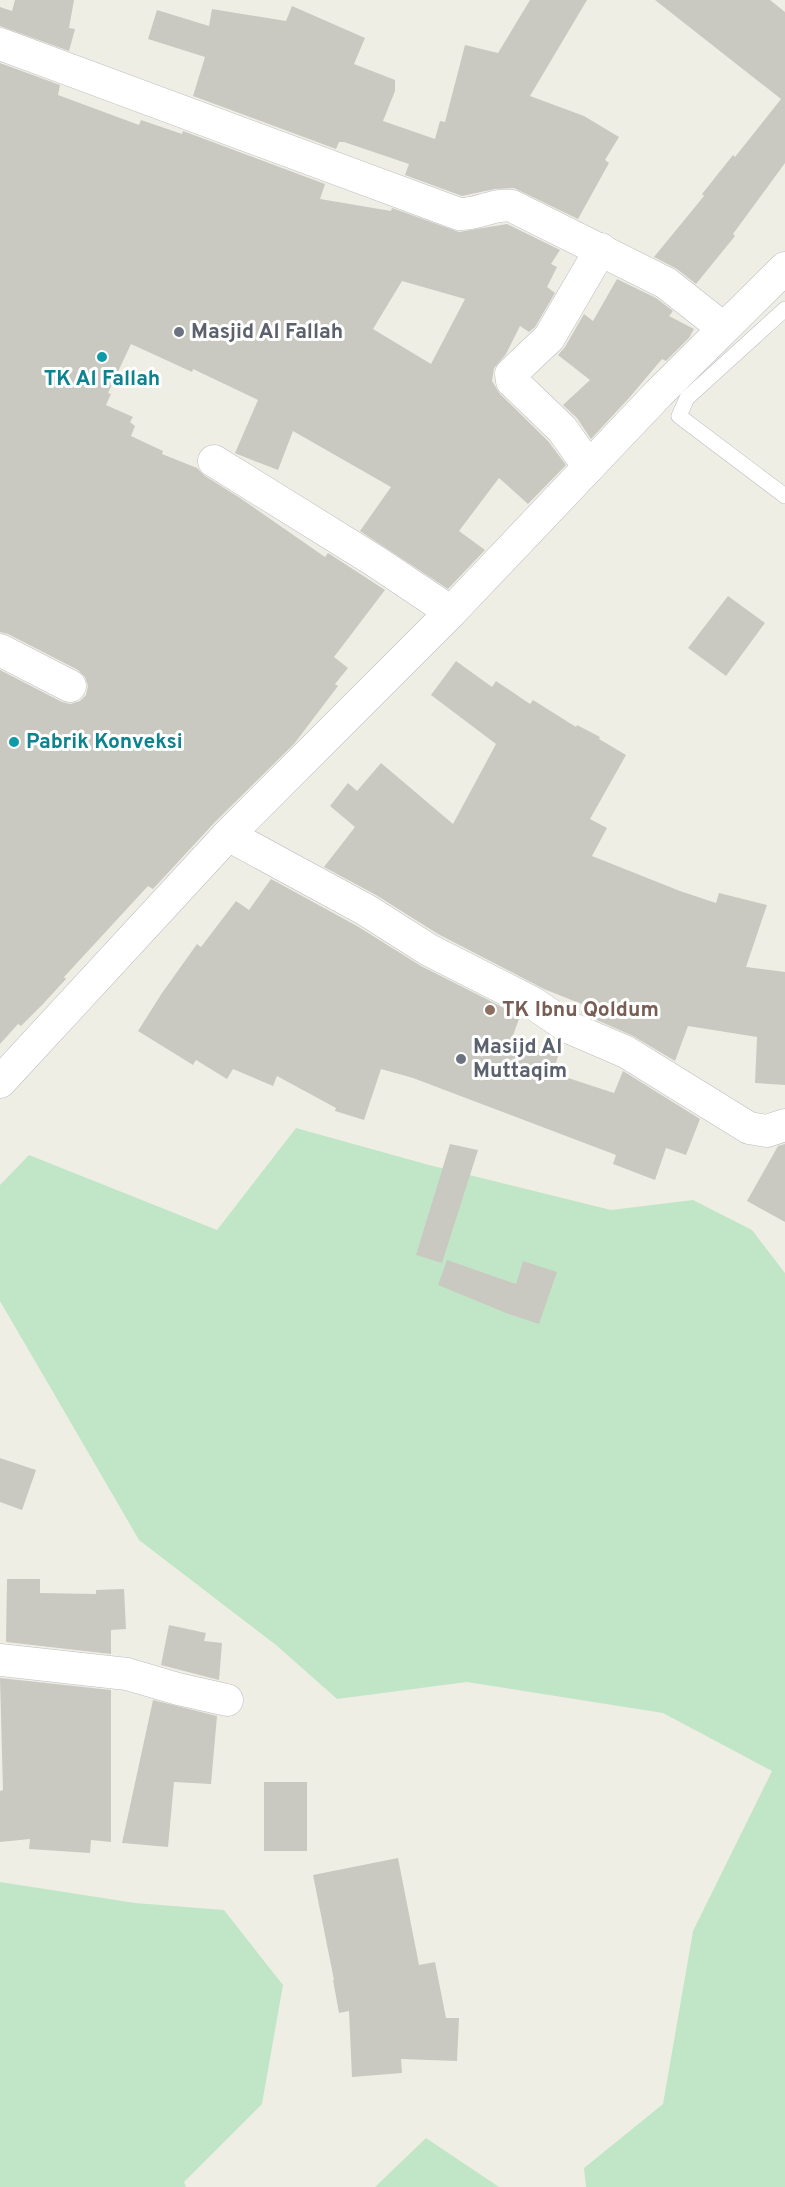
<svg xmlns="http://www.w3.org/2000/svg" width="785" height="2187" font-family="Overpass,sans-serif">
  <rect width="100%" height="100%" fill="#efeee4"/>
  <g fill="#c1e6c7">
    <polygon points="296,1128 429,1165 611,1210 693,1200 752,1230 785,1273 785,2187 586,2187 584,2168 663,2104 693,1931 772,1771 663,1713 467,1682 337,1699 276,1645 139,1540 0,1301 0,1185 29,1155 217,1230"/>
    <polygon points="0,1882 135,1903 224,1910 283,1985 262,2104 184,2182 186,2187 0,2187"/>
    <polygon points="426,2138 499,2187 375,2187"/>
  </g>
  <g fill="#cac9c1" fill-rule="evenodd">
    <polygon points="15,0 74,0 69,28 75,29 69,51 0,26 0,7 12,11"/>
    <polygon points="530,0 587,0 530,96 584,116 619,137 605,160 609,163 578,219 514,188 495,189 462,196 405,175 409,164 344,142 339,142 336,149 193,96 205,57 148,39 157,10 209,26 212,9 286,21 292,6 365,38 354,64 395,80 395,91 383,121 435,139 440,121 445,122 465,45 498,53"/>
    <polygon points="655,0 770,0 785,12 785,163 733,234 735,236 696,284 677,269 654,257 704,196 702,194 733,155 735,157 781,99"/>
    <path d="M0,63L60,85L58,95L139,125L141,120L182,134L183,131L325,184L320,199L391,211L392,208L459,232L507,224L560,250L551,264L557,267L547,287L555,293L535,327L529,332L520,326L506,354L494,368L492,381L500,394L548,441L566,465L528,504L499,478L459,531L485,550L448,589L360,531L391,487L293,431L278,470L237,454L235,453L258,400L193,369L192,372L131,344L108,393L111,394L106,405L133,417L130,422L135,426L131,436L163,451L162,454L197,468L205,476L240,498L325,557L328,553L385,590L334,657L348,668L335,684L338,686L294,744L215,822L153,889L148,886L64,977L66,979L43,1004L21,1026L18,1024L0,1044V670L62,702L70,704L80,701L86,695L88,686L85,677L78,670L8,634L0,632ZM402,281L465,299L431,364L373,329Z"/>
    <polygon points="617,279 656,298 673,311 669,316 694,329 689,338 666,361 662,359 629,398 591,439 577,418 563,405 590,380 558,355 565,347 584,314 593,321"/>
    <polygon points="728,596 765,623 726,676 688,648"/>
    <polygon points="456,661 492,687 496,681 530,704 533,700 576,727 577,725 600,737 599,739 626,755 590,819 607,828 592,856 680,891 716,903 719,893 767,905 746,967 785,972 785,1085 755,1083 757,1037 688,1026 675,1061 633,1036 581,1013 584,1005 544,989 438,934 376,895 324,867 355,827 330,806 348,783 357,791 381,763 453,824 496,744 431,695"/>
    <polygon points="271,879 357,926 421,966 520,1016 510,1044 558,1056 553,1073 614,1093 623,1071 700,1119 686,1155 666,1148 655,1180 613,1164 616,1155 413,1078 381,1069 364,1120 335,1111 336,1108 277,1076 273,1086 233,1069 227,1079 196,1060 193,1065 138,1031 162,993 197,944 201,947 236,901 249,910"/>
    <polygon points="450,1144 478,1150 442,1263 416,1255"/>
    <polygon points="785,1144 785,1222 747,1201 778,1146"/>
    <polygon points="447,1260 516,1284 523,1261 557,1272 539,1324 506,1313 438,1285"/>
    <polygon points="0,1458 36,1470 22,1510 0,1502"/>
    <polygon points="7,1579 40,1579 40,1593 96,1594 96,1590 124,1589 126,1629 111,1630 111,1654 6,1642"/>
    <polygon points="169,1625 206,1633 204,1641 222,1643 219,1680 161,1665"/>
    <polygon points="0,1678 111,1690 111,1842 91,1840 90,1853 29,1849 30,1839 0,1842 0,1791 3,1790"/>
    <polygon points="153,1700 217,1716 211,1784 174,1782 168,1847 122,1843"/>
    <rect x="264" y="1782" width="43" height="69"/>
    <polygon points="398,1858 419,1965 435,1962 446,2018 459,2018 457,2061 401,2059 402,2073 352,2077 349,2011 339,2013 333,1980 334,1980 313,1875"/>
  </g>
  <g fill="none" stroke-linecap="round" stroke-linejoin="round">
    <g stroke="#bcbdc3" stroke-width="16">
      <polyline id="lane" points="785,309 687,398 679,416 785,496"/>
    </g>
    <g stroke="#bcbdc3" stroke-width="33">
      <g id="street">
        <path d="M0,44L459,214C478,215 494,203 512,206L666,283L723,328"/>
        <polyline points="214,461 375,561 451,612"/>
        <polyline points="589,467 562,429 512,381 511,374 549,338 601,249"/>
        <polyline points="0,650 70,686"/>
        <polyline points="228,835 366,910 429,950 533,1003 568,1027 626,1052 749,1128 767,1131 785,1125"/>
        <polyline points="0,1082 228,835 451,612 659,393 785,268"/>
        <polyline points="0,1660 127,1674 178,1689 227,1700"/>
      </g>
    </g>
    <use href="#lane" stroke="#fff" stroke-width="15"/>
    <use href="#street" stroke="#fff" stroke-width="32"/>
  </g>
  <g fill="#6b7280" stroke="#fff" stroke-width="2">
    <circle cx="179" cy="332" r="6"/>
    <circle cx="461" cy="1059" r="6"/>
  </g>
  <g fill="#0f9aa8" stroke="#fff" stroke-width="2">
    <circle cx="102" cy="357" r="6"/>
    <circle cx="14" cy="742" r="6"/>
  </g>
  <circle fill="#8d6e63" stroke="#fff" stroke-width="2" cx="490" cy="1010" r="6"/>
  <g text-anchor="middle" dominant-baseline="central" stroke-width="6" stroke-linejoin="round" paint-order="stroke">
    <g font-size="21" font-weight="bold" fill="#5b616d" stroke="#fff" text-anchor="start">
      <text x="191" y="332">Masjid Al Fallah</text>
      <text x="473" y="1047">Masijd Al<tspan x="473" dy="24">Muttaqim</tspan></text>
    </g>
    <g font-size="21" font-weight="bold" fill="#0d838f" stroke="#fff">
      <text x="102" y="379">TK Al Fallah</text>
      <text x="26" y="742" text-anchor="start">Pabrik Konveksi</text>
    </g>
    <g font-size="21" font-weight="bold" fill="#785e54" stroke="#fff" text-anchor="start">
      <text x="502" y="1010">TK Ibnu Qoldum</text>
    </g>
  </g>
</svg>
